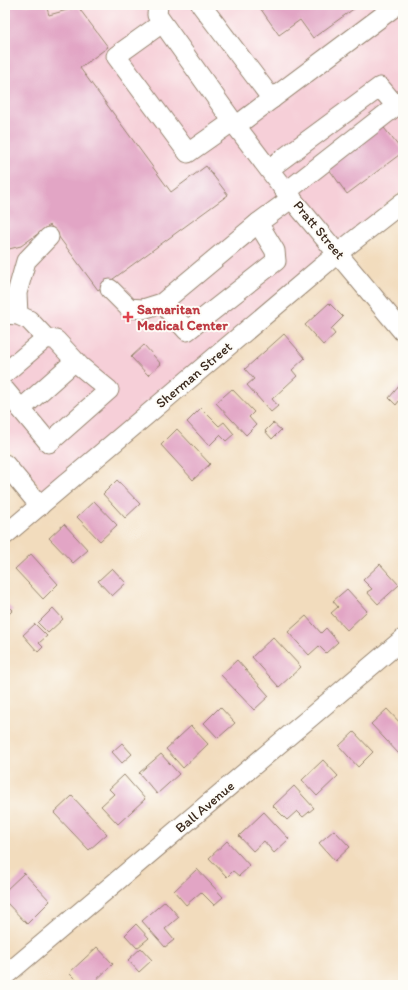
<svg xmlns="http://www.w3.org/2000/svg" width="408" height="990" font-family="Itim,sans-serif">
  <rect width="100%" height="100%" fill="#fdfcf7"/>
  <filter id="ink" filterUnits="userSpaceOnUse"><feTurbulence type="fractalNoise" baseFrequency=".025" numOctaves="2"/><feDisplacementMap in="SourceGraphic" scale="8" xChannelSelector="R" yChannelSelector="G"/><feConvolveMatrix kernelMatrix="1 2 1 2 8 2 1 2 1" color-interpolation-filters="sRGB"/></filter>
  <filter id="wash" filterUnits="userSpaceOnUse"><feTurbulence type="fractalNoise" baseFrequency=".012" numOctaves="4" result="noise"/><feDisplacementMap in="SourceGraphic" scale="16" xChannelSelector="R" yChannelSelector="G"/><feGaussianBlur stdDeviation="0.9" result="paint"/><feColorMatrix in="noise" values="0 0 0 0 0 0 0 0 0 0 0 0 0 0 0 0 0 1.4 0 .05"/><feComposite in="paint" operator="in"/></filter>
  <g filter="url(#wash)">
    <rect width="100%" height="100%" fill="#f2dcbd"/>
    <polygon fill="#f6cfd8" points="5,5 403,5 403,190 43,491 5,444"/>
    <g id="blocks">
      <g fill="#e2a5c5">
        <polygon points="5,5 46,5 49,15 78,7 108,47 80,68 171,192 206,166 228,195 98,290 50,225 21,246 5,250"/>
        <polygon points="258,5 359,5 313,38 300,20 279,35"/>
        <polygon points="381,124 403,152 347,194 326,165"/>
        <polygon points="329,303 343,317 331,329 335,334 323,345 305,325"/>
        <polygon points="284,334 305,358 292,370 297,376 272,399 278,406 271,412 247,385 254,379 245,369"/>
        <polygon points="144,345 161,364 148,375 131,357"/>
        <polygon points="400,385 403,388 403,396 396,405 389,398"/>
        <polygon points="232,389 254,412 249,417 256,425 246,435 216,403"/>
        <polygon points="201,408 219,426 224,422 234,434 226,441 220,435 209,446 187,422"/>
        <polygon points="273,423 281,430 272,439 265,431"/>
        <polygon points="177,429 210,464 193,480 161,445"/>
        <polygon points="117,480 140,504 125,518 103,494"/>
        <polygon points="94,501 117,525 100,541 77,517"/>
        <polygon points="64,524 88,550 73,563 49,538"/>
        <polygon points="31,554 58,584 43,599 15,569"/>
        <polygon points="380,564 399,585 378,604 367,592 372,589 363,580"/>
        <polygon points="112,568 126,583 112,596 98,581"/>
        <polygon points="347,589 367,611 347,630 331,613 338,607 333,601"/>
        <polygon points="5,602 13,610 5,618"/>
        <polygon points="53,608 63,619 48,633 38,623"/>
        <polygon points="306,616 321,633 326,628 338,642 326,653 319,646 309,655 288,632"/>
        <polygon points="35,624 47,636 39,643 43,647 38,652 23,635"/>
        <polygon points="273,637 301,667 279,687 252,657"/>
        <polygon points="237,660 269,696 254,710 221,675"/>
        <polygon points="220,707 235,723 218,738 204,723"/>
        <polygon points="387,709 403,726 403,751 399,754 371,724"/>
        <polygon points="191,726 208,744 183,768 166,749"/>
        <polygon points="354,732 373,752 358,767 339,746"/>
        <polygon points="122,743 132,754 122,763 112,752"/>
        <polygon points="161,754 179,774 157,794 139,773"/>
        <polygon points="323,760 338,776 317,796 302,780"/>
        <polygon points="124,775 145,799 118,824 101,806 114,794 109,789"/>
        <polygon points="294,786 314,808 303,817 297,811 287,820 273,806"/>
        <polygon points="72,796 107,834 89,850 54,813"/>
        <polygon points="264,812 289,839 274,853 264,841 253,851 239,836"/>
        <polygon points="334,830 350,847 335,861 319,843"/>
        <polygon points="227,841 250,866 239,876 233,871 227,877 209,858"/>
        <polygon points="197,869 223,897 214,905 201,892 186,905 174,891"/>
        <polygon points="24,873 50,901 27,924 5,901 5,891"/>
        <polygon points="165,901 179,917 165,929 174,940 165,947 142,921"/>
        <polygon points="136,924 149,938 137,948 125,935"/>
        <polygon points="97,947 113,964 91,985 81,985 69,973"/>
        <polygon points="141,948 152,960 139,972 128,960"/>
      </g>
    </g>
  </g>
  <g filter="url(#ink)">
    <use href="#blocks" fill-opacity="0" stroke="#96836e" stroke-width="1"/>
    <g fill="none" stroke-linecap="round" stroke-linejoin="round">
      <g stroke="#96836e" stroke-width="21">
        <g id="minor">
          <polyline points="158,5 157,15 236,126 286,192 403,332"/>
          <polyline points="201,5 272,99"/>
          <polyline points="162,23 116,56 188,153 232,122"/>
          <polyline points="236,126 397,5"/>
          <polyline points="269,169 380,87 396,106 286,192"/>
          <polyline points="110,289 129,308 143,309 162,303 258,223 292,198"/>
          <polyline points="162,303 187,331 276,261 275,251 258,223"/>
          <polyline points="5,314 18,315 29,320 46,338 56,340 80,366 109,390 49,443 5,390"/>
          <polyline points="18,315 17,293 26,261 49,237"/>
          <polyline points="5,373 46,338"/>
          <polyline points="21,409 75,361"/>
          <polyline points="5,464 40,506"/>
          <polyline points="5,535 338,253 403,202"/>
          <polyline points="7,974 403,639"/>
        </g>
      </g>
      <use href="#minor" stroke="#fff" stroke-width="19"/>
    </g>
  </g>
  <path fill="#e0444e" stroke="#fdfcf7" stroke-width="1.5" d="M126 311h4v4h4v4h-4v4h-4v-4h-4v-4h4z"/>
  <g text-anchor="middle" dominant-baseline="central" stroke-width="4" stroke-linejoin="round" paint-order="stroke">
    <g font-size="14" fill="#3b2a1e" stroke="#fdfcf7">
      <text transform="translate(319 230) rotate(50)">Pratt Street</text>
      <text transform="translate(194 375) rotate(-40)">Sherman Street</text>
      <text transform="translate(205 807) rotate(-40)">Ball Avenue</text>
    </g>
    <g font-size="14" font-weight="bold" fill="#be3a42" stroke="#fdfcf7" text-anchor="start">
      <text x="137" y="309">Samaritan<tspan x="137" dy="16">Medical Center</tspan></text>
    </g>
  </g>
  <rect width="408" height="990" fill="none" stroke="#fdfcf7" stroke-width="20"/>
</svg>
